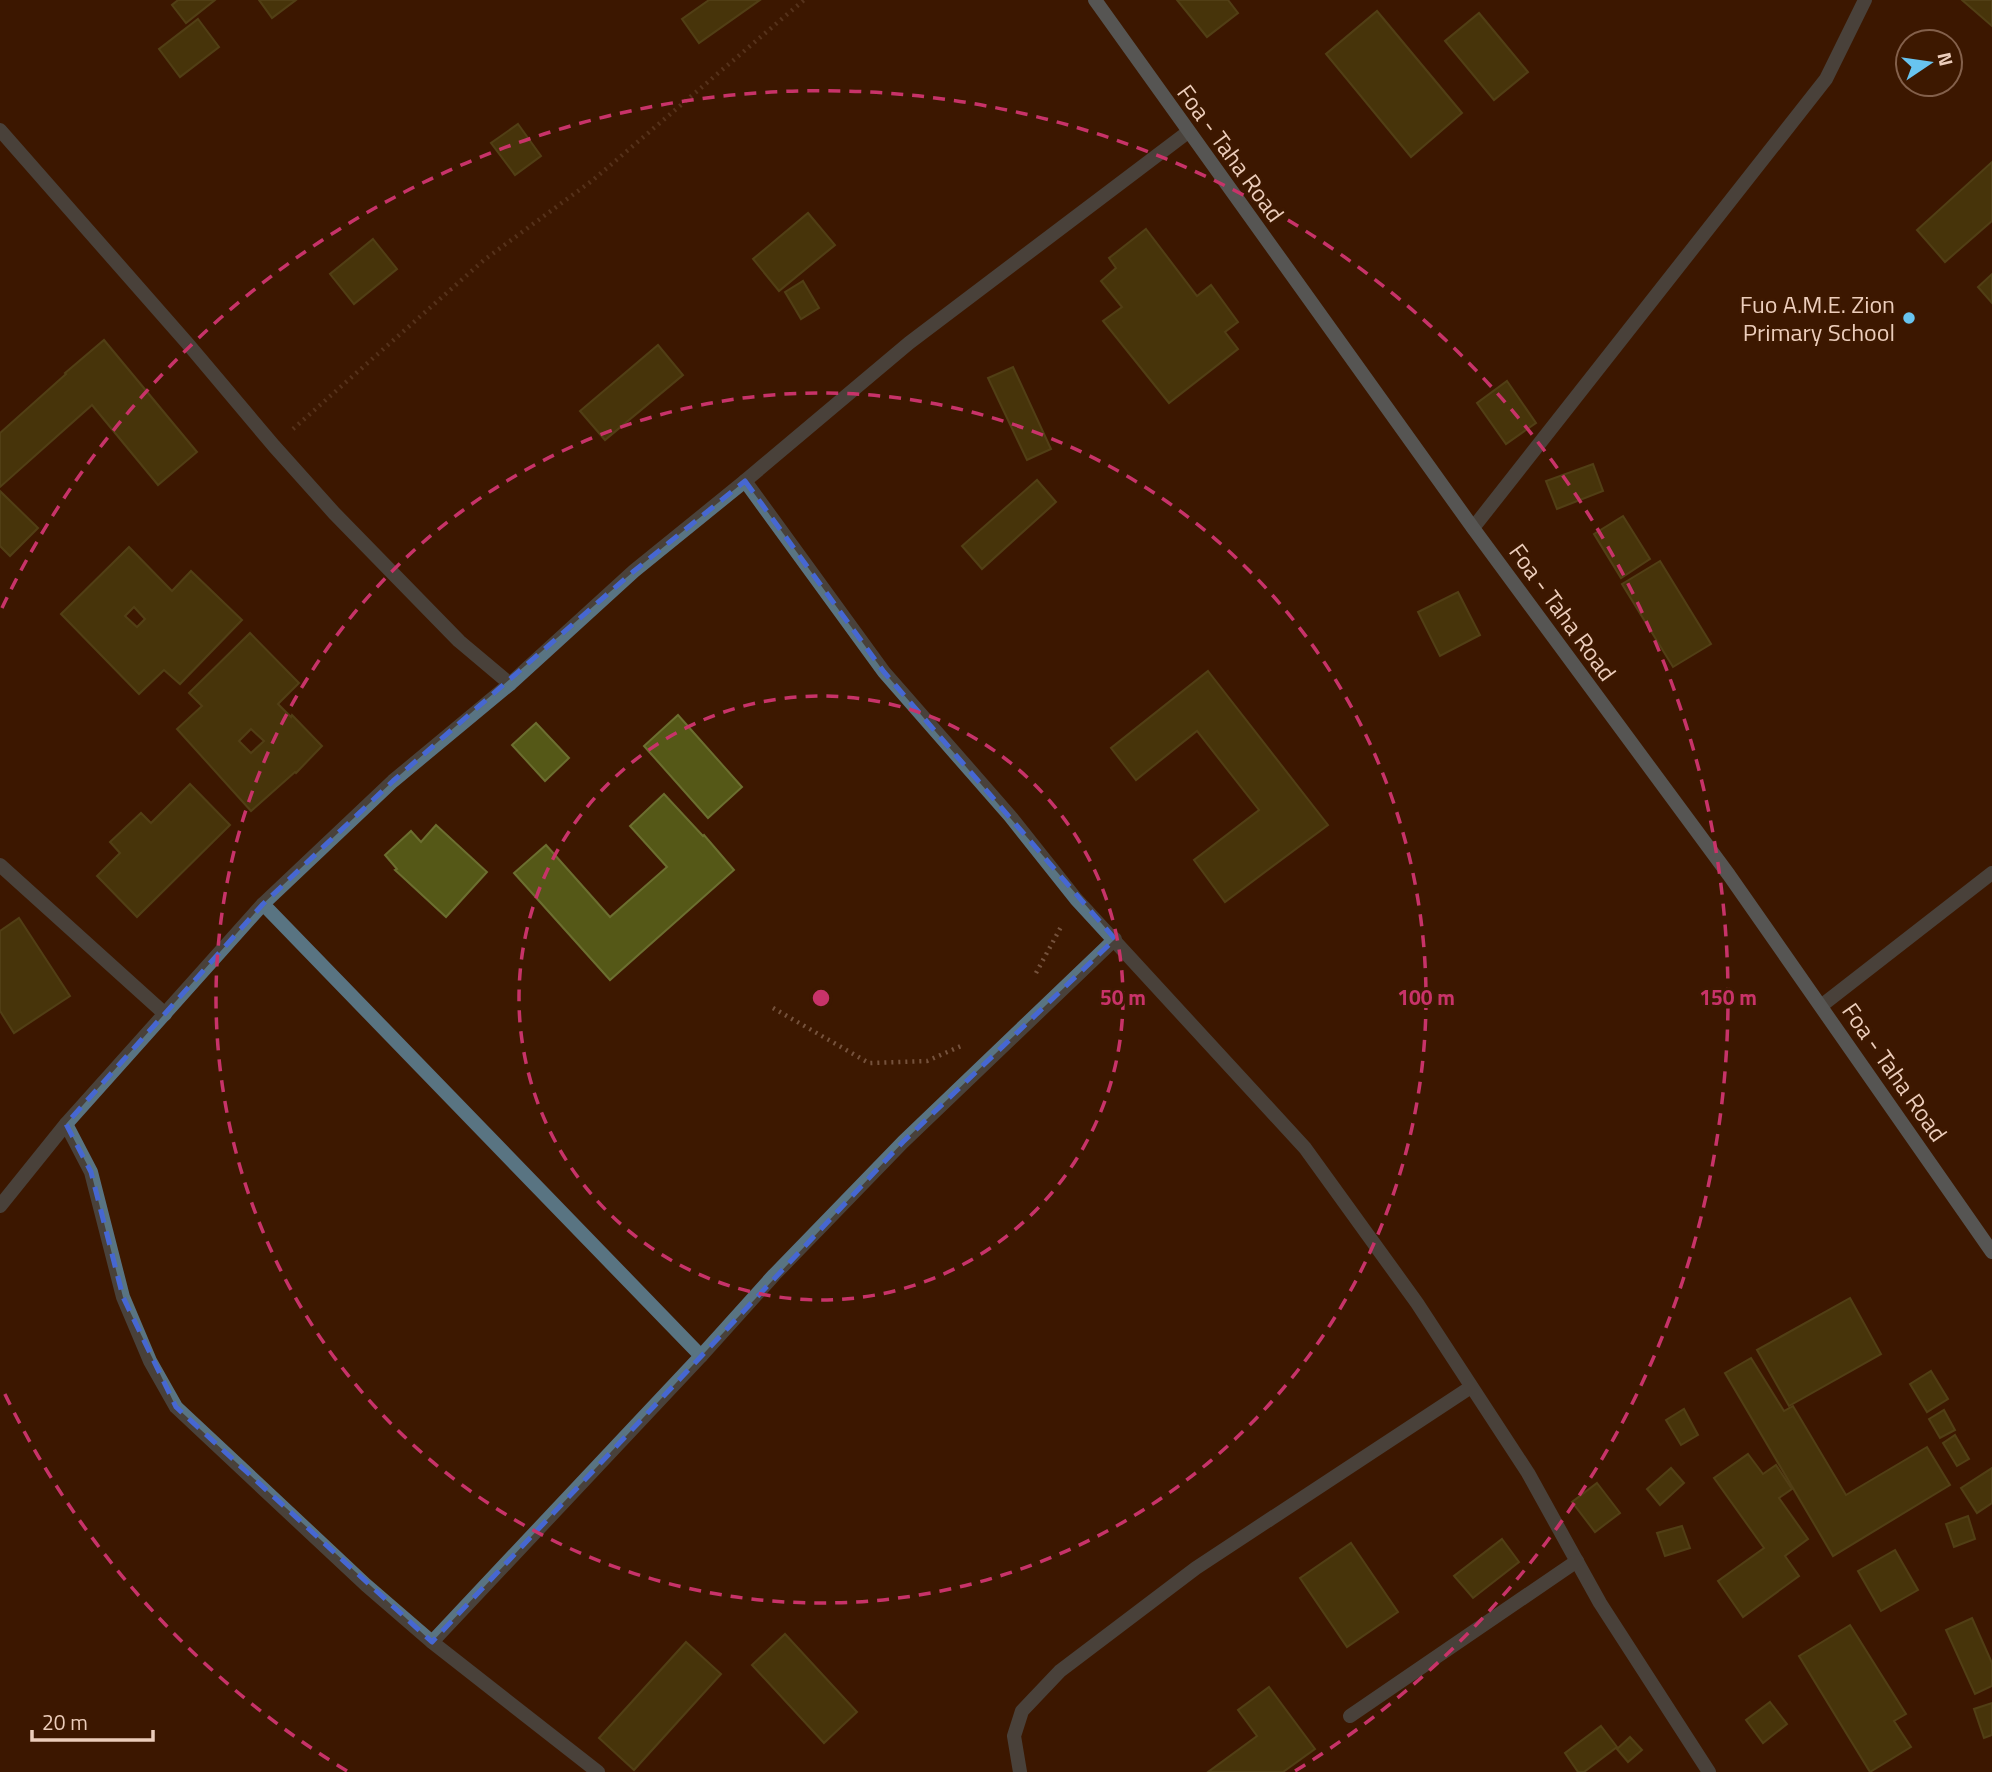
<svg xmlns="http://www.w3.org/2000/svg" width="1992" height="1772" font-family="'Titillium Web',sans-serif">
  <rect width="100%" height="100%" fill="#3d1800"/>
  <g fill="#555817" stroke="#6c6f30" stroke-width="2" fill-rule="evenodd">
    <polygon points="178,0 215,0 186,23 172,5"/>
    <polygon points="259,0 296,0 272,18"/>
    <polygon points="709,0 760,0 699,43 682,19"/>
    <polygon points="1177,0 1228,0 1238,13 1207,37"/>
    <polygon points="1962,0 1992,0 1992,26"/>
    <polygon points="1377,11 1462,113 1411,157 1326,54"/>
    <polygon points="1479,13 1528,72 1494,100 1445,41"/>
    <polygon points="198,19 219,47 180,77 159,49"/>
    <polygon points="518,124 541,156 515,175 491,143"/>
    <polygon points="1992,162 1992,221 1945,262 1917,230"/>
    <polygon points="808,213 835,245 779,291 753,259"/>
    <polygon points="1146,229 1197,296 1211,285 1238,322 1225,332 1238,349 1169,403 1103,321 1122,307 1101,281 1116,268 1109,258"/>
    <polygon points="373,239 397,269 354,304 330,274"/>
    <polygon points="1992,274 1992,303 1978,287"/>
    <polygon points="803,281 819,308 801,319 785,292"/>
    <polygon points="104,340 197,452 158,485 92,405 0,487 0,433 66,374 65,373"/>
    <polygon points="658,345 683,375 605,440 580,411"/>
    <polygon points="1013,367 1051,449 1027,460 988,378"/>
    <polygon points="1507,381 1536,423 1506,444 1477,403"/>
    <polygon points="1593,464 1603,491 1557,509 1546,481"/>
    <polygon points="1037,480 1056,502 982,569 962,546"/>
    <polygon points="0,491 38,528 10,556 0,546"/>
    <polygon points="1623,516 1650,559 1621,578 1594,534"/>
    <path d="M129,547L172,591L191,571L242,620L180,684L164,670L139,694L61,614ZM134,607L145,619L137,627L125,616Z"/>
    <polygon points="1660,561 1711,644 1673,667 1622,584"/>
    <polygon points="1458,592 1480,635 1440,656 1418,612"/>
    <path d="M250,633L299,683L278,704L291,717L292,715L322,746L296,773L295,772L251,811L177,729L202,706L189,693ZM251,729L264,741L251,753L239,741Z"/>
    <polygon points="1208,671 1328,825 1225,902 1194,860 1259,810 1197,731 1136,780 1111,748"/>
    <polygon points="678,715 742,787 708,818 644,746"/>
    <polygon points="536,723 569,758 545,781 512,745"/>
    <polygon points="190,784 230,825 137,917 97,876 120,853 110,842 141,813 151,823"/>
    <polygon points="664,794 703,836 704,835 734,870 610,980 514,873 546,845 610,917 667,867 630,826"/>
    <polygon points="436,825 487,872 446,917 395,870 397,869 385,855 411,831 421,842"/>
    <polygon points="19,918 70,996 14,1033 0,1011 0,931"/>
    <polygon points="1850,1298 1881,1354 1789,1406 1757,1350"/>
    <polygon points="1751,1358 1784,1411 1793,1406 1846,1495 1927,1447 1950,1485 1833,1556 1725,1373"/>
    <polygon points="1931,1371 1948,1399 1927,1412 1910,1384"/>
    <polygon points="1684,1409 1698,1435 1681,1445 1666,1420"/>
    <polygon points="1944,1410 1955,1430 1940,1438 1929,1419"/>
    <polygon points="1955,1435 1969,1459 1957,1466 1943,1443"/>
    <polygon points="1748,1454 1763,1474 1776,1465 1792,1489 1779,1498 1808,1539 1785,1556 1799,1576 1743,1617 1718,1581 1764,1548 1714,1478"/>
    <polygon points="1671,1468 1684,1483 1660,1505 1647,1489"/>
    <polygon points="1992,1468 1992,1503 1977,1513 1961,1488"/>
    <polygon points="1597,1483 1620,1513 1595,1532 1572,1502"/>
    <polygon points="1968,1516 1975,1539 1954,1547 1946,1524"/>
    <polygon points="1682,1526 1690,1548 1665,1556 1657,1533"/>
    <polygon points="1502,1539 1519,1562 1473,1598 1454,1576"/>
    <polygon points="1351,1543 1398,1612 1347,1647 1300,1578"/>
    <polygon points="1895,1550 1918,1590 1881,1611 1858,1571"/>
    <polygon points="1972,1618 1992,1663 1992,1686 1975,1694 1946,1630"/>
    <polygon points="1850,1625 1906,1714 1894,1721 1911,1747 1870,1772 1799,1656"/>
    <polygon points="785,1634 857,1712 824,1743 752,1665"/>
    <polygon points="686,1642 721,1674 634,1770 599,1738"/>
    <polygon points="1269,1687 1315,1749 1283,1772 1208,1772 1257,1736 1238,1710"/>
    <polygon points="1770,1702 1787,1724 1763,1743 1746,1720"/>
    <polygon points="1992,1703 1992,1735 1984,1738 1974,1709"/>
    <polygon points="1601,1726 1617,1747 1584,1772 1578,1772 1565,1753"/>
    <polygon points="1630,1737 1642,1750 1628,1762 1617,1749"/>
  </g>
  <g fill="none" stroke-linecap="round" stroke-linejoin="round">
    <g stroke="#75523c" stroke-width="4.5" stroke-dasharray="2 5" stroke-linecap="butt">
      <polyline points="293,429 484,260 593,180 804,0"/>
      <polyline points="1036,973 1062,925"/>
      <polyline points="773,1008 869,1063 927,1061 961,1046"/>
    </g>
    <g stroke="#597482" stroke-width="14">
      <polyline points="0,130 188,344 274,446 334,513 459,641 510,684 634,571 745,481 909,343 1188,132"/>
      <polyline points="745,481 884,672 1010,816 1076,899 1305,1148 1417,1303 1528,1473 1600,1603 1709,1772"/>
      <polyline points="1473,528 1826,79 1865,0"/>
      <polyline points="0,865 165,1014"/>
      <polyline points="263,904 701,1356"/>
      <polyline points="1821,1006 1992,873"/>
      <polyline points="66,1124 91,1172 123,1297 150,1361 176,1407 366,1585 432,1642 598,1772"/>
      <polyline points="0,1206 66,1124 263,904 393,781 510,684"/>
      <polyline points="432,1642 701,1356 774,1275 903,1142 1115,939"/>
      <polyline points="1350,1716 1577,1561"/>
      <polyline points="1020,1772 1014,1736 1022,1711 1060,1671 1196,1568 1471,1387"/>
    </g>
    <polyline stroke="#75a1b8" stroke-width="14" points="1095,0 1473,528 1729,875 1992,1252"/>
  </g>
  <path d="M0 0H1992V1772H0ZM745,481L884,672L1115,939L903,1142L432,1642L176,1407L123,1297L91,1172L66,1124L263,904L393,781L634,571Z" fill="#3d1800" fill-opacity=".55" fill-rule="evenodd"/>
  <path fill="none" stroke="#4667d2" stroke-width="5" stroke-dasharray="14 9" stroke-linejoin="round" d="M745,481L884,672L1115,939L903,1142L432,1642L176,1407L123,1297L91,1172L66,1124L263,904L393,781L634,571Z"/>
  <g fill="none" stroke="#c83369" stroke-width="3.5" stroke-dasharray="12 9">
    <circle cx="821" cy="998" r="302"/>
    <circle cx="821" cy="998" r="605"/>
    <path d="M347 1771A907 907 0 0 1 2 1388M2 608A907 907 0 1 1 1295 1771"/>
  </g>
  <circle fill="#68c4f0" stroke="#3d1800" stroke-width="2.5" cx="1909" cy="318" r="7"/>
  <g text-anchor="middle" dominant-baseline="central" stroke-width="6" stroke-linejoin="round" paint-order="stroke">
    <g font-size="24" fill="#eccdbb" stroke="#3d1800">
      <text transform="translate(1231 153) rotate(54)">Foa - Taha Road</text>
      <text transform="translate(1563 612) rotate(54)">Foa - Taha Road</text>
      <text transform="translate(1895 1072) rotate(55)">Foa - Taha Road</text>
    </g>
    <g font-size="24" fill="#eccdbb" stroke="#3d1800" text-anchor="end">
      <text x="1895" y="304">Fuo A.M.E. Zion<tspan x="1895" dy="28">Primary School</tspan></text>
    </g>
  </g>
  <circle cx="821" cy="998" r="10" fill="#c83369" stroke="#3d1800" stroke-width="3.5"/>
  <g font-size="21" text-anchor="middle" font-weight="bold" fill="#c83369" stroke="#3d1800" stroke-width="6" stroke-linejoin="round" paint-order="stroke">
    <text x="1123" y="1005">50 m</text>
    <text x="1426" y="1005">100 m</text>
    <text x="1728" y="1005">150 m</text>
  </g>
  <g transform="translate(1929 63) rotate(77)"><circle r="33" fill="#3d1800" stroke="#83604b" stroke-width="2"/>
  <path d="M0-5L12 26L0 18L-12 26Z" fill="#68c4f0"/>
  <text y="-10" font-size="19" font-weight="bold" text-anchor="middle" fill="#eccdbb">N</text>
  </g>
  <path d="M32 1730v10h121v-10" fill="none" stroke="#eccdbb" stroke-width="3.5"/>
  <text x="42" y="1730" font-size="21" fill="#eccdbb" stroke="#3d1800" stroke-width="5" paint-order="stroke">20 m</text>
</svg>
